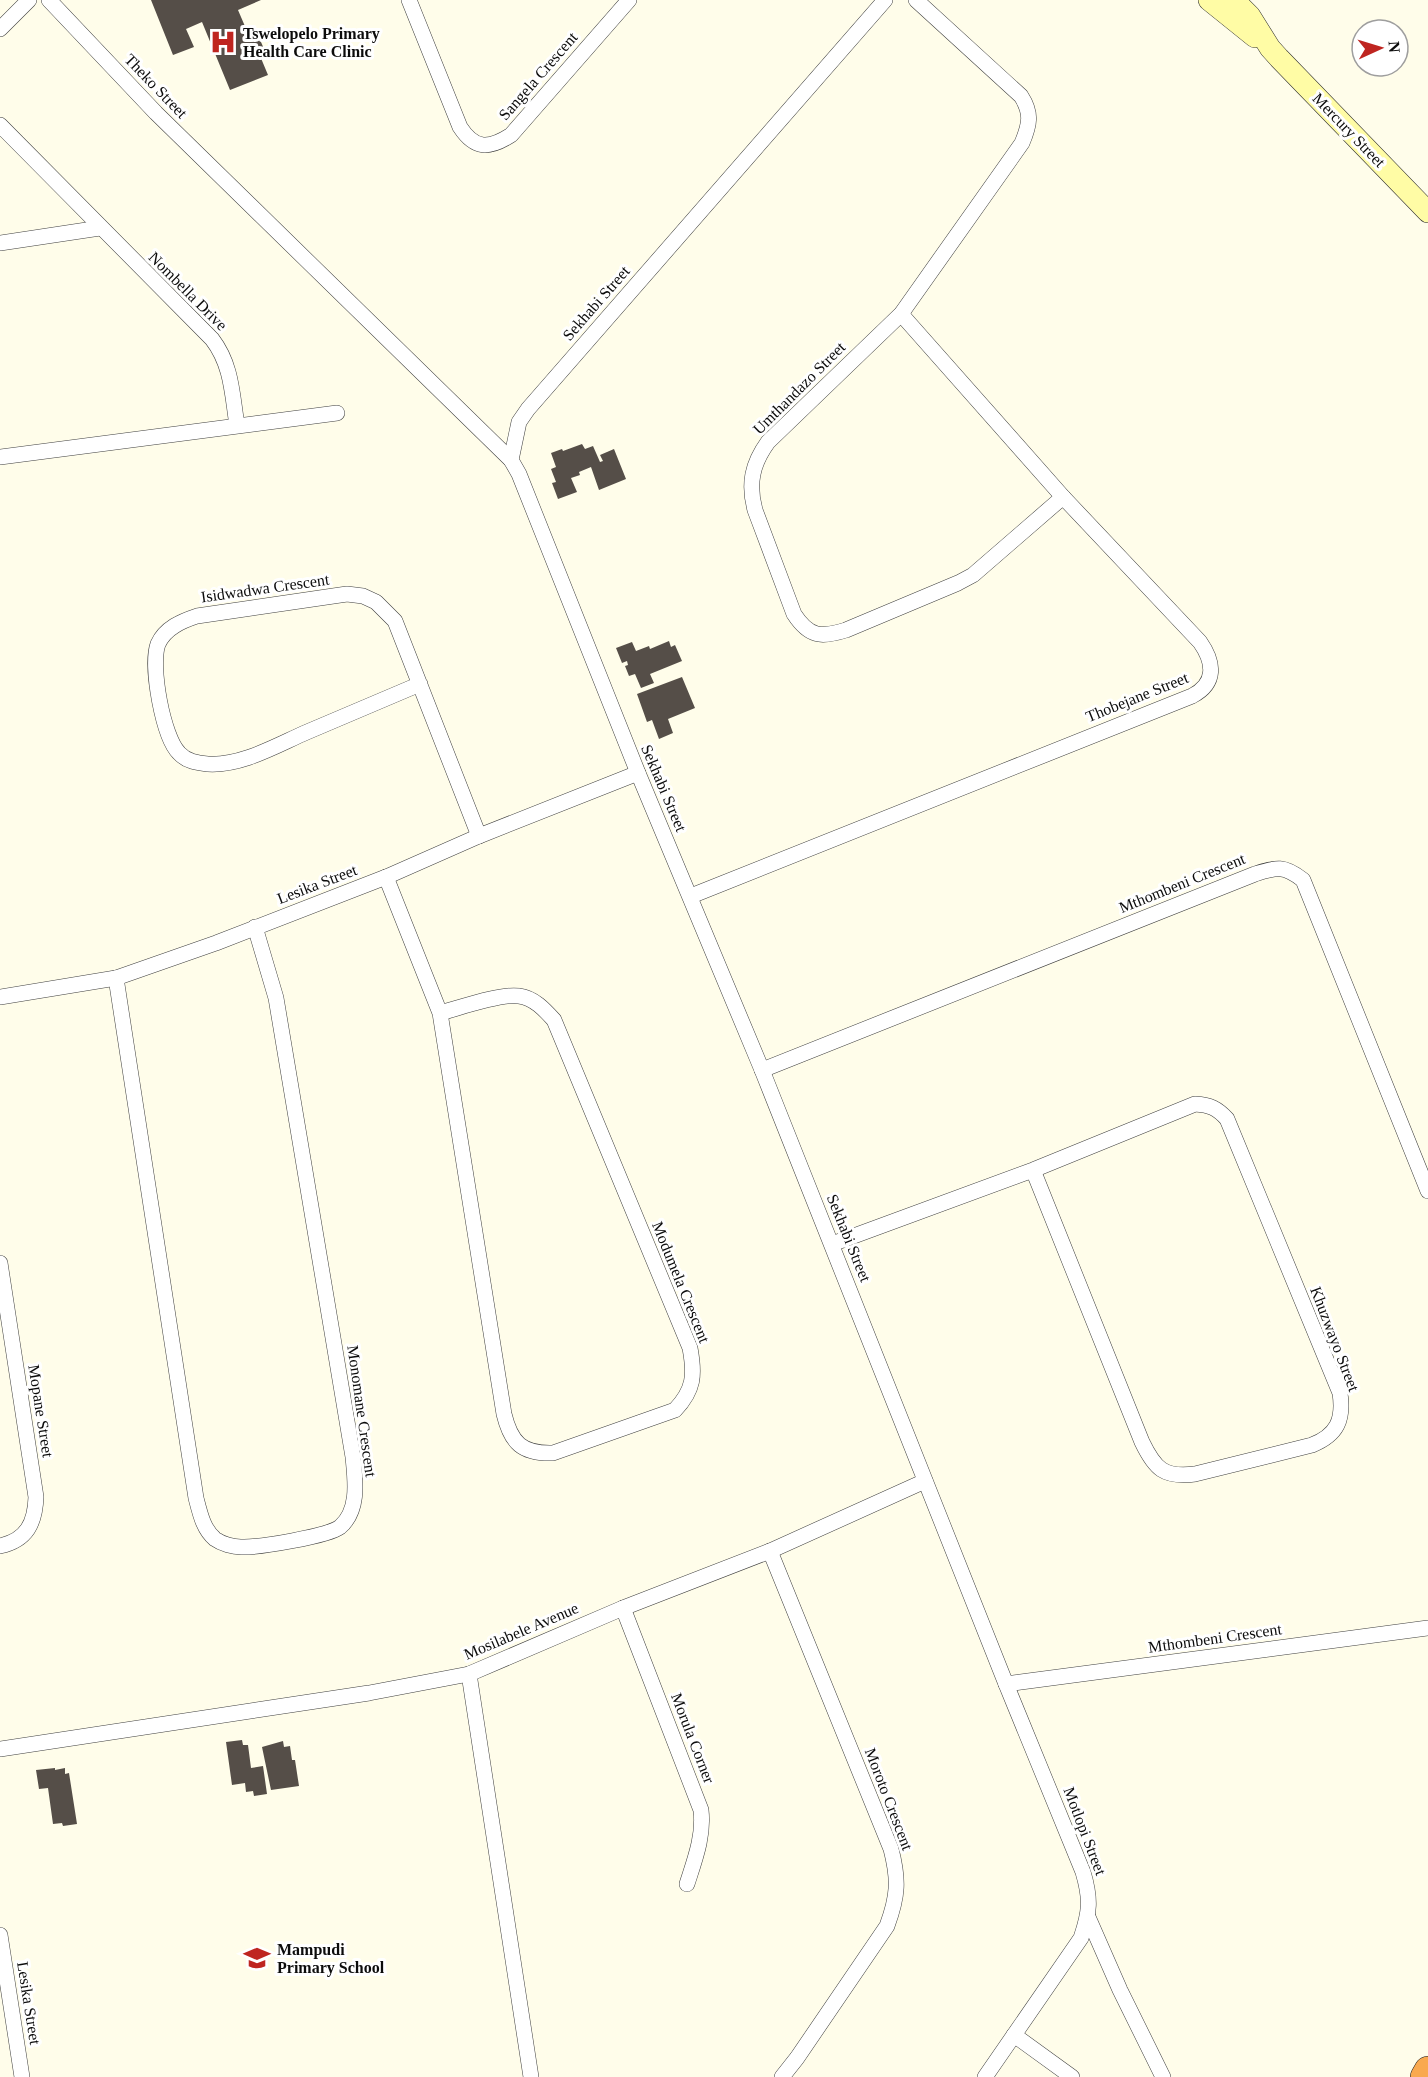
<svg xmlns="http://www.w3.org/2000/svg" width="1428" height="2077" font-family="Georgia,serif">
  <rect width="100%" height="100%" fill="#fffdea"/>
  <g fill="#554e48">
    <polygon points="151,0 261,0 238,10 247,31 255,28 264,49 258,51 268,75 230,90 202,22 186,29 194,47 173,55"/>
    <polygon points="582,444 585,449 593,446 600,462 603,461 600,455 614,449 626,479 599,490 591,467 579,472 580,475 571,478 577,492 558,499 552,483 556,482 551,469 556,467 551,453 562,449 563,451"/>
    <polygon points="669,641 671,647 675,645 682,661 650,674 654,683 641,688 635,674 629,676 625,666 628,665 627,661 622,663 616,648 632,642 636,651 649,646 650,649"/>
    <polygon points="682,677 695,708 668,719 673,733 659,739 652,720 647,722 637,694"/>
    <polygon points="242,1740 243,1745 248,1745 251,1768 263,1766 267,1794 254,1796 253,1791 246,1792 245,1783 232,1785 226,1742"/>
    <polygon points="283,1741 284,1747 290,1746 292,1760 295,1760 299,1786 271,1790 262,1747"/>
    <polygon points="55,1768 55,1770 65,1768 65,1774 69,1773 77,1824 63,1826 62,1823 53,1824 48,1788 39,1789 36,1770"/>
  </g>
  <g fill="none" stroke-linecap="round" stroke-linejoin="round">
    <g stroke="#3f3f3f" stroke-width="16">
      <g id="street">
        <polyline points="49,0 156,113 511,460"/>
        <path d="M409,0L460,127C475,150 489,149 511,135L629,0"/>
        <path d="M885,0L528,409L519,422L511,460L519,474L638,773L762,1070L1006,1684L1083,1872C1091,1899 1090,1912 1081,1938L985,2077"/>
        <path d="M916,0L1021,96C1032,113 1030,124 1022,143L901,314L768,442C752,464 748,484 755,510L794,614C809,637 821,638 846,630L958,583L973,575L1063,497"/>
        <polyline points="0,29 29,0"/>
        <path d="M0,125L212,339C232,365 232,394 237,425"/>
        <polyline points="0,243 100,228"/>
        <polyline points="0,457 337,413"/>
        <path d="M420,684C383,700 345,716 307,732C277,745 242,766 208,764C198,763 187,762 179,753C163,737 150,666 158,644C165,628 182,621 197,616L347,594L363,596L376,602L395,621L479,836"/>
        <path d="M386,877L440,1013L504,1414C511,1443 522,1454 553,1453L675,1410C694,1390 695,1375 690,1348L554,1020C544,1009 534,998 519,996C501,993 459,1008 440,1013"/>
        <path d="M691,896L1192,696C1217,683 1214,662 1200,642L1063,497L901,314"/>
        <path d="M116,978L196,1498C200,1513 203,1529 215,1539C222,1544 233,1547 241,1547C258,1548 328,1536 340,1527C360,1510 355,1479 353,1457L276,998L255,927"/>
        <polyline points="0,997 116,978 216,943 386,877 479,836 638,773"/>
        <path d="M762,1070L1255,874C1277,867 1284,865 1303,880L1428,1191"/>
        <path d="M832,1244L1033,1170L1195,1104C1210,1105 1217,1108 1227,1119L1340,1393C1344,1420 1337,1435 1312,1445L1195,1474C1164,1478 1155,1469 1142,1442L1033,1170"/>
        <path d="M0,1263L36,1497C35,1523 27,1540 0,1546"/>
        <path d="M770,1551L891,1849C899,1880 898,1896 887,1926L797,2058L782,2077"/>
        <path d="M623,1608L701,1810C704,1836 695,1859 687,1884"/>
        <polyline points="469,1674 531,2077"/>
        <polyline points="1006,1684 1428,1628"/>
        <polyline points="0,1749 369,1693 469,1674 623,1608 770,1551 925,1481"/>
        <polyline points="1088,1917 1120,1990 1163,2077"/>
        <polyline points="0,1935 22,2077"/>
        <polyline points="1014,2035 1072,2077"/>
      </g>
    </g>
    <g stroke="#2e2e2e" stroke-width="22">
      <g id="secondary">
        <polyline points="1209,0 1255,37"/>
        <polyline points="1234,0 1250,16 1270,48 1279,58 1428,212"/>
      </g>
    </g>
    <g stroke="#1d1d1d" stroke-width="28">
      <polyline id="highway" points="1424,2077 1428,2070"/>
    </g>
    <use href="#street" stroke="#fff" stroke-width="15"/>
    <use href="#secondary" stroke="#fffca5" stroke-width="21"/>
    <use href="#highway" stroke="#f9a94f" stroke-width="27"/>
  </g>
  <defs>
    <g id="hospital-bare" transform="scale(2.07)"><path d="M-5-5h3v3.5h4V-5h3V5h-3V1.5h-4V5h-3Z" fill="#bf2520" stroke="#fff" stroke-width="2.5" paint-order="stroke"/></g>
    <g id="school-bare" transform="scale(2.07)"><path d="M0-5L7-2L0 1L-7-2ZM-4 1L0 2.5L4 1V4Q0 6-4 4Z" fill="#bf2520" stroke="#fff" stroke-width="2.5" paint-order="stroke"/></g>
  </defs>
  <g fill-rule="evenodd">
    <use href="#hospital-bare" x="223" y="42"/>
    <use href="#school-bare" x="257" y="1958"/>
  </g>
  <g text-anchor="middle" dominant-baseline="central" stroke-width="6" stroke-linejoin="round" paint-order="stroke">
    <g font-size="16" font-weight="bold" fill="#0c0c0c" stroke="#fff" text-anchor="start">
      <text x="243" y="33">Tswelopelo Primary<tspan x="243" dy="18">Health Care Clinic</tspan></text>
      <text x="277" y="1949">Mampudi<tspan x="277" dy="18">Primary School</tspan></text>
    </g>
    <g font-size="16" fill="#0c0c0c" stroke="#fff">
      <text transform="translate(538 76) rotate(-49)">Sangela Crescent</text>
      <text transform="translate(156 86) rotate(46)">Theko Street</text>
      <text transform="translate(1349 130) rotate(46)">Mercury Street</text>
      <text transform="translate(188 291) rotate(45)">Nombella Drive</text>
      <text transform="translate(596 303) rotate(-49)">Sekhabi Street</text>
      <text transform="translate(799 388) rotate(-45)">Umthandazo Street</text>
      <text transform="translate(265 588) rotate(-8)">Isidwadwa Crescent</text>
      <text transform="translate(1137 697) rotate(-22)">Thobejane Street</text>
      <text transform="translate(664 788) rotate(67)">Sekhabi Street</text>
      <text transform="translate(1182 883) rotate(-22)">Mthombeni Crescent</text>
      <text transform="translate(317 884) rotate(-21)">Lesika Street</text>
      <text transform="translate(849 1238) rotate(68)">Sekhabi Street</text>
      <text transform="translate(681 1282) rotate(68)">Modumela Crescent</text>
      <text transform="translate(1335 1339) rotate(69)">Khuzwayo Street</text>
      <text transform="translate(41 1411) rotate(81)">Mopane Street</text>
      <text transform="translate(362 1411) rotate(82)">Monomane Crescent</text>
      <text transform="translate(521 1631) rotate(-23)">Mosilabele Avenue</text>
      <text transform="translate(1215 1638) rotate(-8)">Mthombeni Crescent</text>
      <text transform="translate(693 1738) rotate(69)">Morula Corner</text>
      <text transform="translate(889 1799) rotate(69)">Moroto Crescent</text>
      <text transform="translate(1085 1831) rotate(69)">Motlopi Street</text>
      <text transform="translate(29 2003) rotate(81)">Lesika Street</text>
    </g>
  </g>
  <g transform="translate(1380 48) rotate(86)"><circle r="28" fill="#ffffff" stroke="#9e9e9e" stroke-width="1.5"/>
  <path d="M0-4.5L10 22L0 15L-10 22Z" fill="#bf2520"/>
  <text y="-9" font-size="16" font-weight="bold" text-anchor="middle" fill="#0c0c0c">N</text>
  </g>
</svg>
